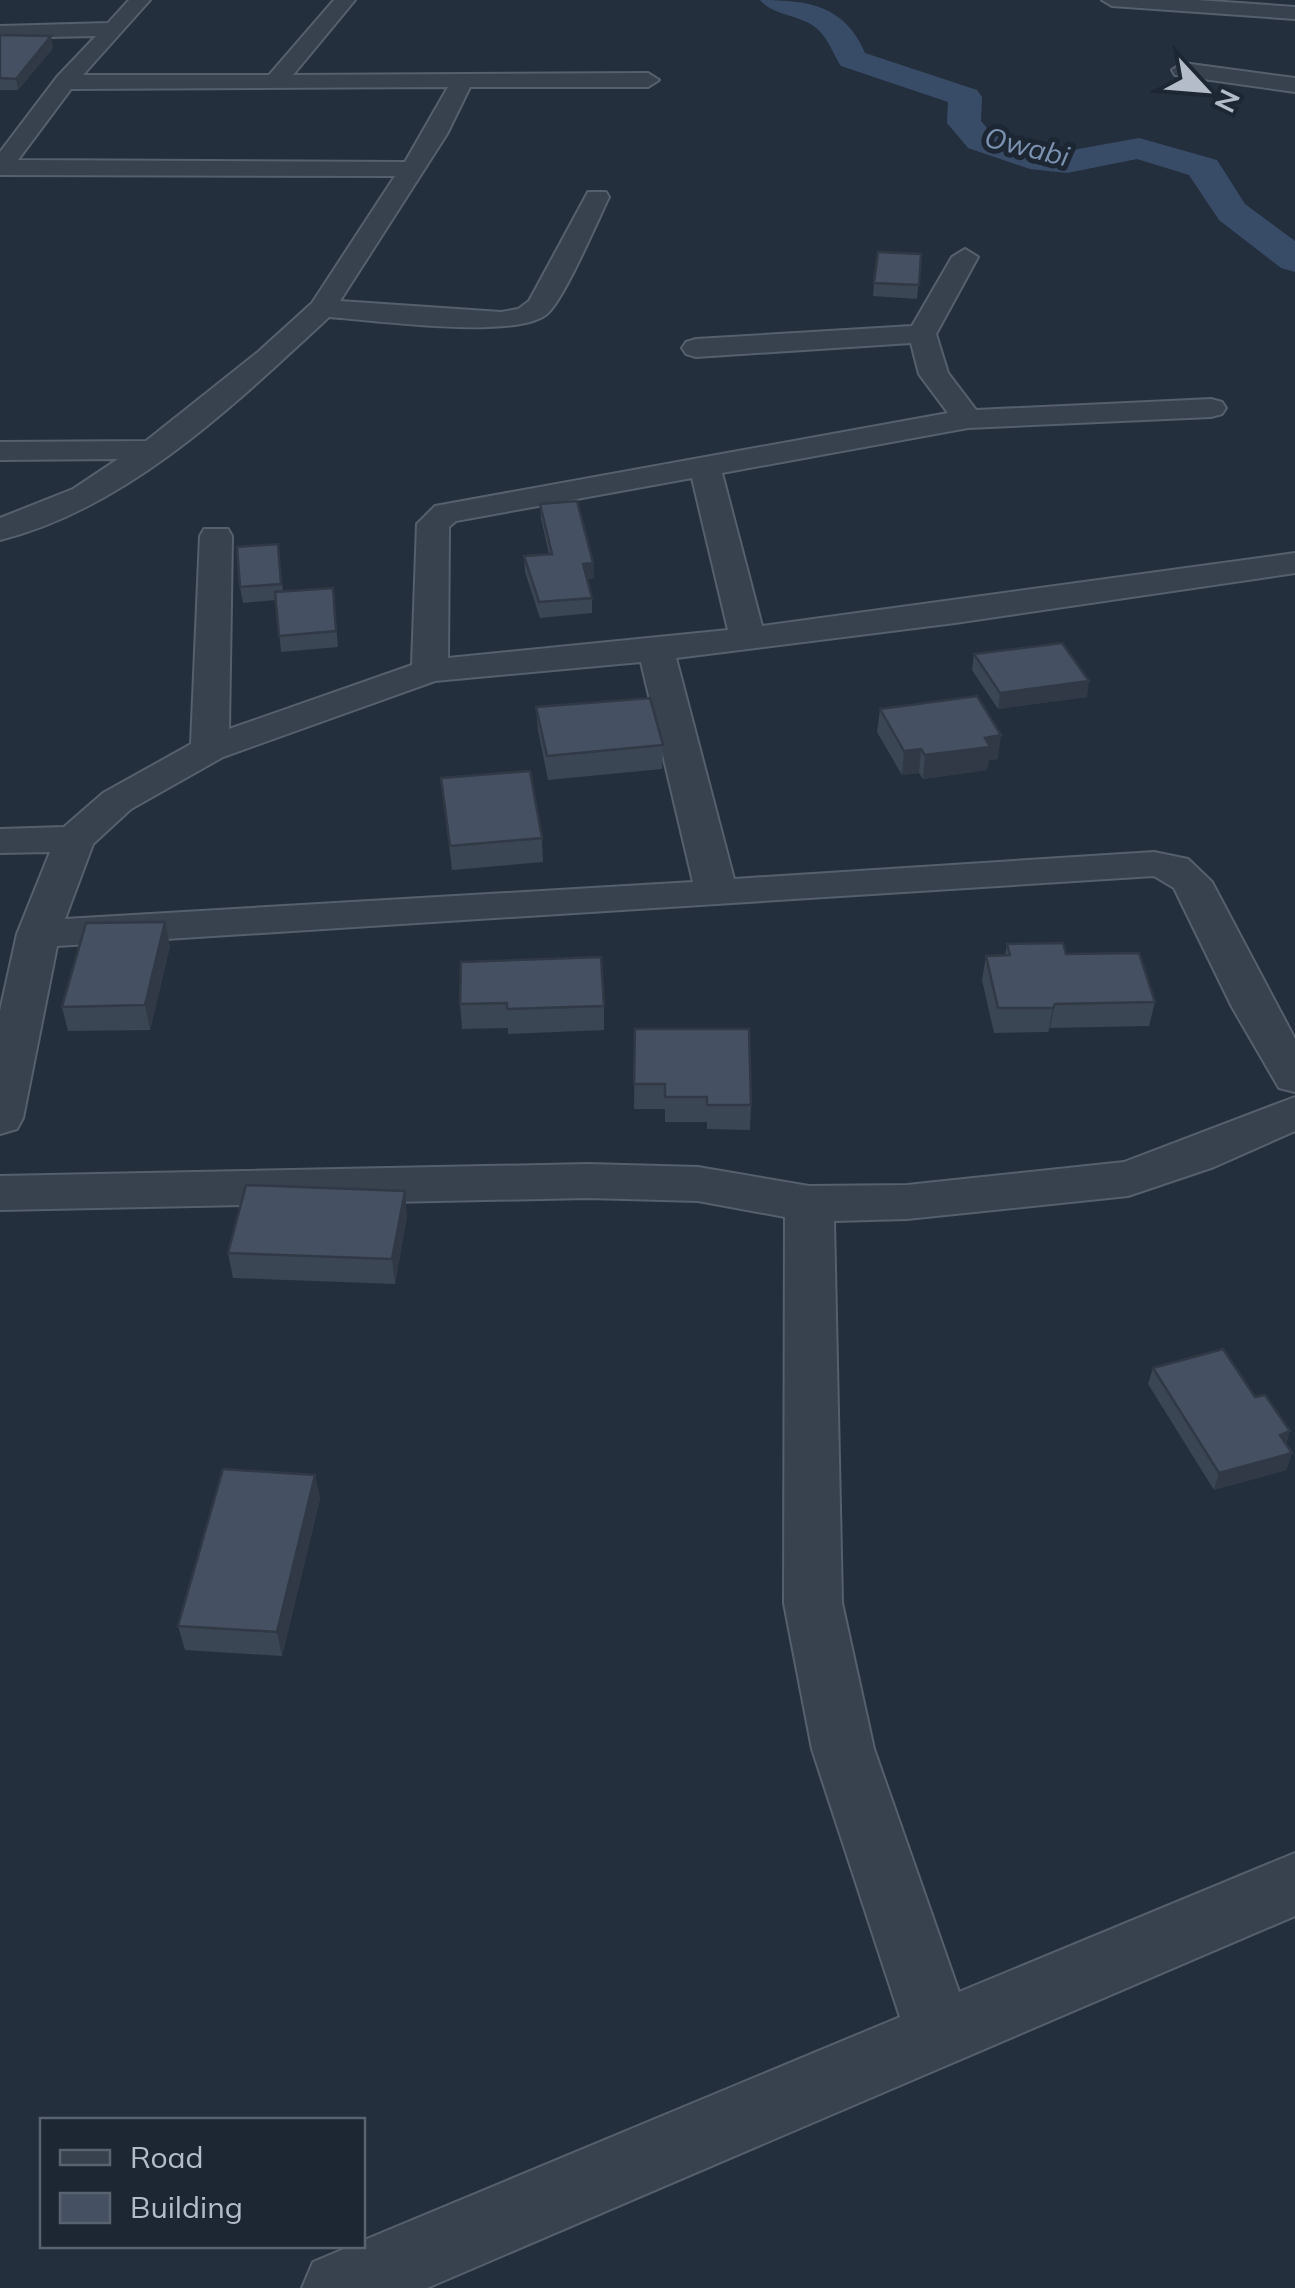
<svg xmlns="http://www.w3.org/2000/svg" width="1295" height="2288" font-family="Mulish,sans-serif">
  <rect width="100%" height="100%" fill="#242f3e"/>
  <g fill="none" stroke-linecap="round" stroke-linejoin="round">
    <path fill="#394c67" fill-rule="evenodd" d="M760,0C807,0 845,5 865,53L977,90L982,97L981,121L992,134L1035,148L1067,151L1139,138L1217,160L1245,204L1295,241V272L1281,268L1219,220L1189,175L1137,159L1067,173L1030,169L968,148L947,123L948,102L841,66C831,51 828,35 812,25C797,15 771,14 760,0Z"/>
    <g stroke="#565f6c" stroke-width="4">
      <g id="minor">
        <path d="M129,0H150L83,75H269L334,0H355L293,75L648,73L659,80L648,87H470L447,134L340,301L501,312L518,309L529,301L588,192H606L609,197C597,222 565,297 548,313C519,341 373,320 329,317C235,404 128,508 0,540V518L73,489L118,459L0,460V442L146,441L258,352L312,303L395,176L0,175V152L57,77L96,36L0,38V26L108,23ZM448,87L405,162L18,160L71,89Z"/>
        <polygon points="1102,0 1197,0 1295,7 1295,19 1112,6"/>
        <polygon points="1183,63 1295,78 1295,92 1175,75 1172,70"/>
        <path d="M965,249L978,257L936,334L948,373L976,410L1211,399L1222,402L1226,408L1222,414L1211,417L968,428L722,473L762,626L1295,553V573L955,623L676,658L734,879L1154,852L1188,859L1212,882L1295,1039V1092L1279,1088L1232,1007L1174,888L1154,876L57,946L23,1118L17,1129L0,1134V1011L17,934L50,852L0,853V829L64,827L103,793L191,744L200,536L204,529H228L232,536L229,729L412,665L417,524L435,506L948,413L919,374L911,343L696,357L686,354L682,348L686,342L696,339L912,326L952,257ZM692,478L728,630L448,658L449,527L456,521ZM641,662L693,882L65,919L93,844L131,809L223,757L435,681Z"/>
        <polygon points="1295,1097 1295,1131 1214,1167 1128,1196 907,1219 834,1221 842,1603 874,1749 959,1992 1295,1853 1295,1916 427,2288 302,2288 313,2262 351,2246 362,2246 362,2241 900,2017 812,1749 784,1603 785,1217 698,1201 588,1198 0,1210 0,1176 588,1164 698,1167 809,1186 907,1185 1124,1162"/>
      </g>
    </g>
    <use href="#minor" fill="#38414e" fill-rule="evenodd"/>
  </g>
  <g fill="#3b4654">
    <polygon points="0,35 53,48 18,90 0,90"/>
    <polygon points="921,254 917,299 873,296 874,283"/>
    <polygon points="540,504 593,563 594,578 587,579 592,598 592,613 540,618 525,572 524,556 549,554 541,519"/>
    <polygon points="278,544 283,592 333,588 338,647 281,652 276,600 243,603 240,587"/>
    <polygon points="974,654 1087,697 998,709 972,670"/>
    <polygon points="536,707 663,745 662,769 548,780 538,730"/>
    <polygon points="880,709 998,759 989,760 987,770 923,779 919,773 902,775 877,732"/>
    <polygon points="441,778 542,838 543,862 452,870"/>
    <polygon points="1007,944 1066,954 1155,1002 1149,1026 1050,1028 1048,1032 994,1033 982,980 986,956 1005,955"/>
    <polygon points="170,946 150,1030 68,1031 62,1007"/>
    <polygon points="461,962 604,1006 604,1030 508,1034 508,1028 462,1029 460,1004"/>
    <polygon points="635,1029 751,1105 750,1130 707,1129 707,1122 665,1122 665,1109 634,1109"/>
    <polygon points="407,1216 395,1284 233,1278 228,1253"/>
    <polygon points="1153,1368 1255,1397 1290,1431 1286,1444 1292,1453 1286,1470 1214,1490 1148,1384"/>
    <polygon points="315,1475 320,1499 282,1656 185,1650 178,1626"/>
  </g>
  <g fill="#303945">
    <polygon points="51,36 53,48 18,90 16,79"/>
    <polygon points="593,563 594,578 583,580 583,564"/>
    <polygon points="1089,681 1087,697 998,709 1000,693"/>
    <polygon points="1001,735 998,759 989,760 987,770 923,779 925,755 985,738"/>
    <polygon points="921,749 919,773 902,775 904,751"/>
    <polygon points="165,922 170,946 150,1030 145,1005"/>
    <polygon points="1055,1004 1050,1028 1048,1032 1053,1008"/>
    <polygon points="405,1191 407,1216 395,1284 392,1259"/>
    <polygon points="1290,1431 1284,1448 1280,1435"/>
    <polygon points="1292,1453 1286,1470 1214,1490 1219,1473"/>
    <polygon points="315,1475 320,1499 282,1656 277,1632"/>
  </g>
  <g fill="#455162" stroke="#303945" stroke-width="2.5">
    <polygon points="0,35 51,36 16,79 0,78"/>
    <polygon points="878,252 921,254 919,285 874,283"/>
    <polygon points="577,501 593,563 583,564 592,598 539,602 524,556 552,554 540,504"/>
    <polygon points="278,544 281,584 240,587 237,547"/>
    <polygon points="333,588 336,631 279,636 275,592"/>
    <polygon points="1062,643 1089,681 1000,693 974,654"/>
    <polygon points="977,696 1001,735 985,738 990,747 925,755 921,749 904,751 880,709"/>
    <polygon points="650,698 663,745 547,756 536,707"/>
    <polygon points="530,771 542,838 450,846 441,778"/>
    <polygon points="165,922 145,1005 62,1007 86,923"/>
    <polygon points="1063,943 1066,954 1139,953 1155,1002 1055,1004 1053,1008 998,1008 986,956 1010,955 1007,944"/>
    <polygon points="601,957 604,1006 507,1009 507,1003 460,1004 461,962"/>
    <polygon points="635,1029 749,1029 751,1105 707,1105 707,1097 665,1097 665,1084 634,1084"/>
    <polygon points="246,1185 405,1191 392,1259 228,1253"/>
    <polygon points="1223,1349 1255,1397 1265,1395 1290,1431 1280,1435 1292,1453 1219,1473 1153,1368"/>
    <polygon points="223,1469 315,1475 277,1632 178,1626"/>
  </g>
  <g text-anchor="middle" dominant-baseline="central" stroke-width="10" stroke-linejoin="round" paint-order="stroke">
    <g font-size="28" font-style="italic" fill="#7c92b1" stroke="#1d2633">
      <text transform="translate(1027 146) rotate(14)">Owabi</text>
    </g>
  </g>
  <rect x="40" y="2118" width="325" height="130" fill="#1d2633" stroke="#59626f" stroke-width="2.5"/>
  <rect x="60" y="2150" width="50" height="15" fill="#38414e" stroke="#59626f" stroke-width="2.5"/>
  <text x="130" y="2168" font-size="30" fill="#b4bcc9">Road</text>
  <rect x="60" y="2193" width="50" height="30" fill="#455162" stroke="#59626f" stroke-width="2.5"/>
  <text x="130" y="2218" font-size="30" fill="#b4bcc9">Building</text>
  <g transform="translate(1205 90) rotate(116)" stroke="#1d2633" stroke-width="8" paint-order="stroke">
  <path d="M0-8L18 38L0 25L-18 38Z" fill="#b4bcc9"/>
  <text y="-15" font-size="28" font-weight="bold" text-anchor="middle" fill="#b4bcc9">N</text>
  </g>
</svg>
